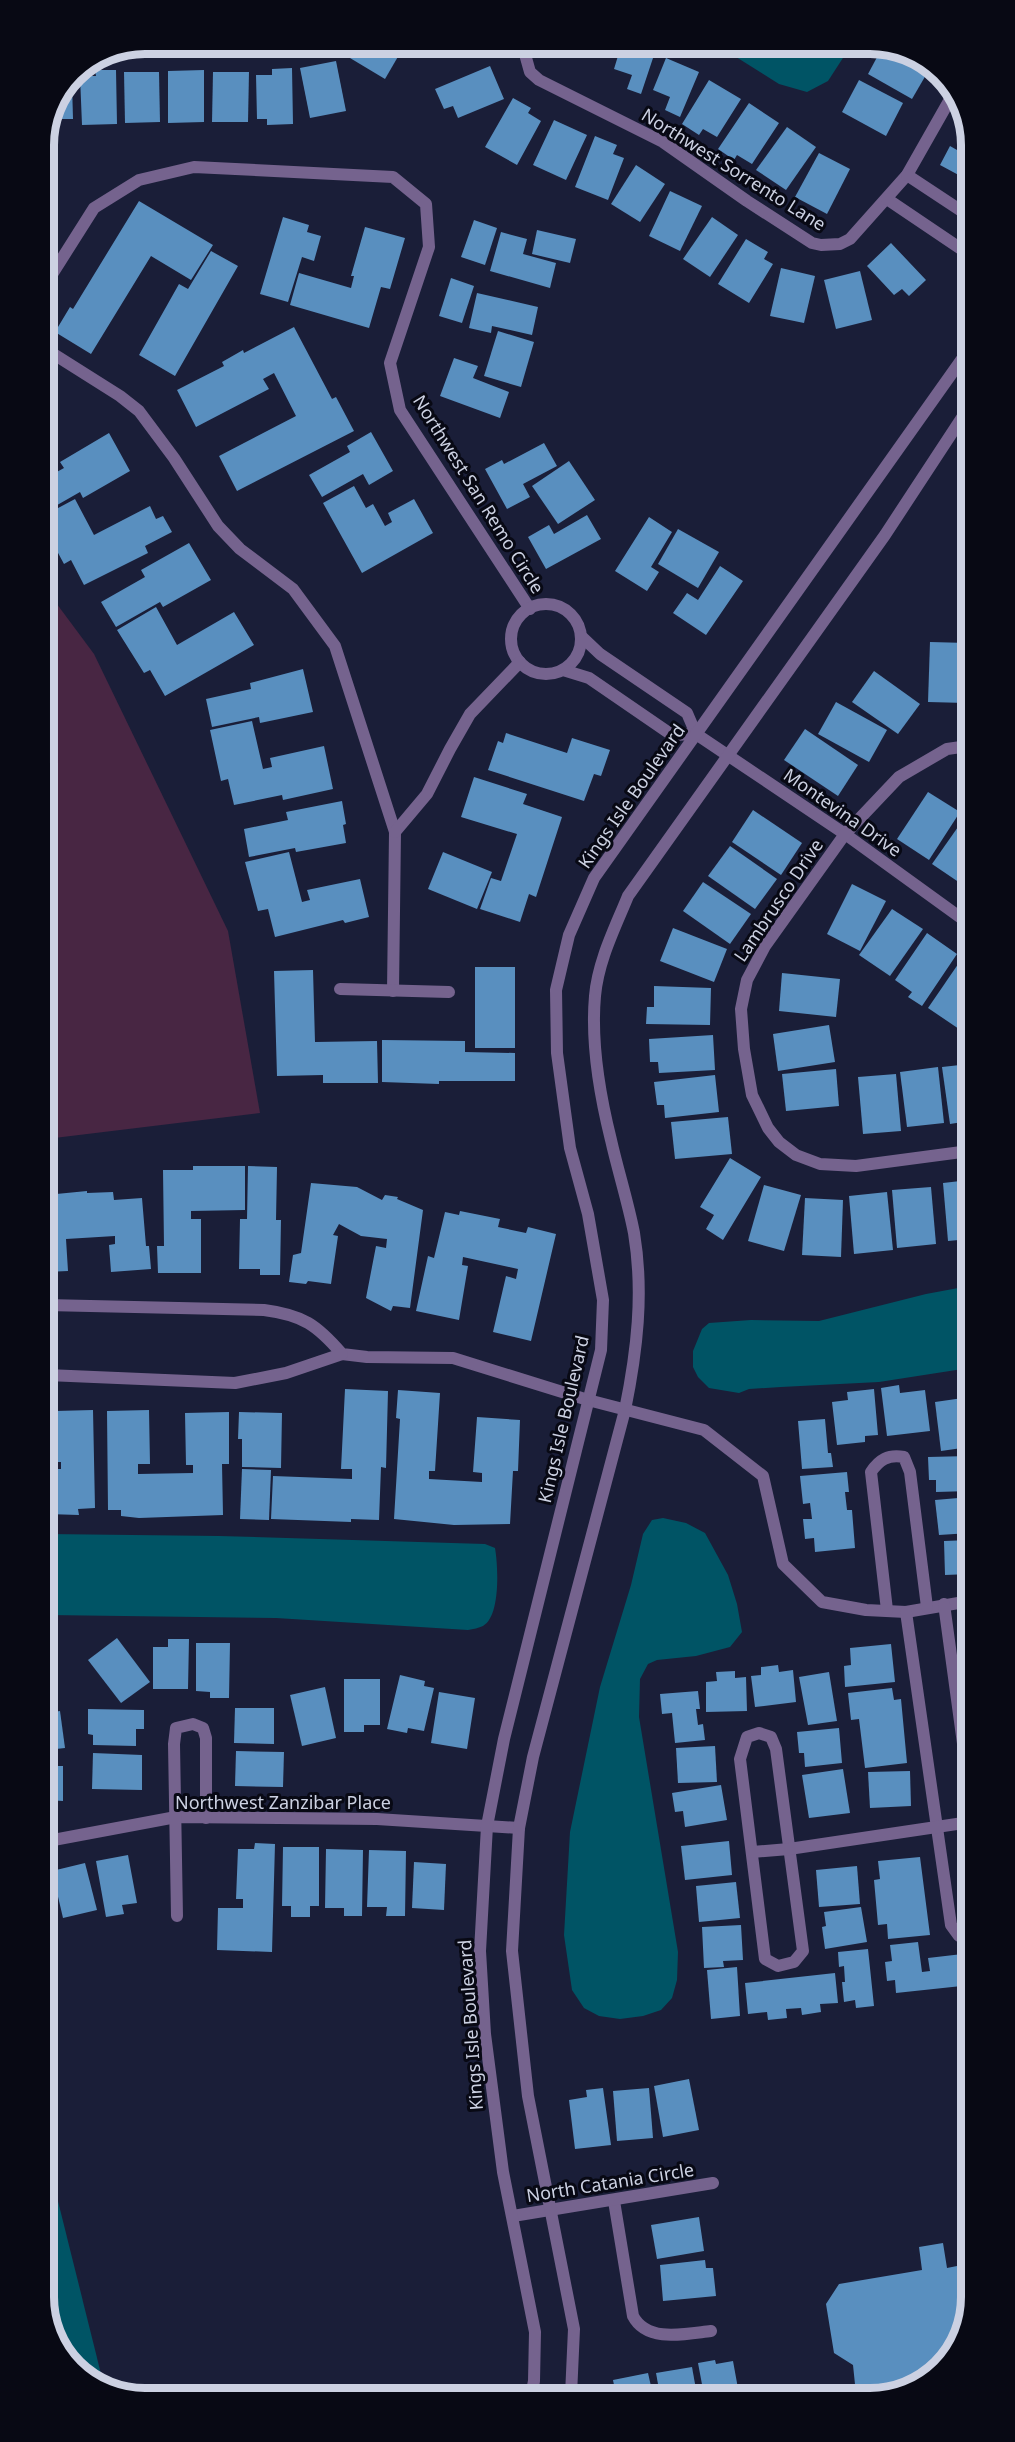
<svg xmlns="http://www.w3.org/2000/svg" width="1015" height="2442" font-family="'Noto Sans',sans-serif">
  <rect width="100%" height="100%" fill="#1a1e38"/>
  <polygon fill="#482643" points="45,588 94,654 228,931 260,1113 46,1139"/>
  <g fill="#005465">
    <polygon points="852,44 828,81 807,92 779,84 717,45"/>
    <polygon points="969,1286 969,1368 879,1382 781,1387 749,1389 739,1393 709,1388 698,1377 693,1367 693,1351 702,1329 709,1323 751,1320 819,1321 926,1294"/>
    <polygon points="663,1518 686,1523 705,1533 728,1575 737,1604 742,1632 730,1647 696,1656 657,1660 648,1664 640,1679 639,1717 678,1952 677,1980 672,1998 661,2010 643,2016 620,2019 599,2016 584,2008 572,1990 564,1935 570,1832 600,1687 631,1585 643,1534 652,1520"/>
    <path d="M47,1534L219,1536L485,1544L495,1548C498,1565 501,1616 483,1626C479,1628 473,1629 468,1630L276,1618L47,1615Z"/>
    <polygon points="48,2161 104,2386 83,2377 49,2330"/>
  </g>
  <g fill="#598fbf">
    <polygon points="621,46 657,46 641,94 627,89 632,75 614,69"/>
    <polygon points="883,46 907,55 930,68 912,99 868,74"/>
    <polygon points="403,48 385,79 340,52 342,49"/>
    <polygon points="439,48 479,48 479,57 439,56"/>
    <polygon points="666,58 699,72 680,117 665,110 670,97 653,90"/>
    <polygon points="336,61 346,111 310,118 300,68"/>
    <polygon points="490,66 504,99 458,118 453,106 444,109 435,89"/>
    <polygon points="292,68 293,124 267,125 267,119 257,119 256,75 272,75 272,69"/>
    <polygon points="95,70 116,70 117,124 82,125 80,76 96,76"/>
    <polygon points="204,70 204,122 168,123 168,71"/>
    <polygon points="124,72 159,72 160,122 125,123"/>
    <polygon points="213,72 249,72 248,122 212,122"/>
    <polygon points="709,80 741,99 717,137 703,129 699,135 682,124"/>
    <polygon points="859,80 903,103 886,136 842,112"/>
    <polygon points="69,83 72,83 73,119 52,119"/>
    <polygon points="513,98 531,108 528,113 541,121 517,165 485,147"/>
    <polygon points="749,103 779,123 752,164 737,155 734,160 718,149"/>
    <polygon points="554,120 587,135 566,180 533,165"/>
    <polygon points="787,127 816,147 786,190 756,170"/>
    <polygon points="595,136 617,145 613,154 624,158 608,200 575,187"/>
    <polygon points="963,139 966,140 966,179 940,165 950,146 957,150"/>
    <polygon points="819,153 850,169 827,214 795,197"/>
    <polygon points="636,165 665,184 640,222 611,204"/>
    <polygon points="670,191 702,206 680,251 649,236"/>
    <polygon points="139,201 213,245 191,280 151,256 91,354 55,332 70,307 73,309"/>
    <polygon points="283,217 309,225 307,232 321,236 314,261 302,257 288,302 260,294"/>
    <polygon points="712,217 738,235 710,277 683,259"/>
    <polygon points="474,220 497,228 485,265 461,257"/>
    <polygon points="365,227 405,238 390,289 381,287 369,328 290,305 299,273 351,288 354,276 351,276"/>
    <polygon points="537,230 576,239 570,263 532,254"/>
    <polygon points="501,232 527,239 523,254 556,263 550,288 490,271"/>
    <polygon points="746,239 768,252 764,259 773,264 749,303 718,284"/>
    <polygon points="891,243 926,280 909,296 902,289 894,295 867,266"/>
    <polygon points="211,251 238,266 175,376 139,355 179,284 188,289"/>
    <polygon points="781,268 815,276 804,323 770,316"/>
    <polygon points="860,271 872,320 836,329 824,280"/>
    <polygon points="451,278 474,286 462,323 439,316"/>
    <polygon points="477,293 538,307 532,335 492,326 491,333 469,328"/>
    <polygon points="294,327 332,399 336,397 354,431 237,491 219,456 296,416 274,373 263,379 269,389 196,427 177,390 224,366 222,362 243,350 244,353"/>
    <polygon points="498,331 534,342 521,387 484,376"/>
    <polygon points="454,358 478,366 473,378 509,392 500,418 440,396"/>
    <polygon points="371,432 393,471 369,485 363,474 322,497 309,475 350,452 347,446"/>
    <polygon points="109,433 130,471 83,498 80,492 45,512 44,479 64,468 60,462"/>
    <polygon points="544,443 557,466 523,484 530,497 507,509 485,469 502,460 504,464"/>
    <polygon points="569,461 595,500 558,524 532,486"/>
    <polygon points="354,486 366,508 373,504 385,526 392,522 388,513 414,499 433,533 362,573 323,503"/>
    <polygon points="75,499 94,535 150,506 156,519 163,516 172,532 145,546 148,553 84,585 71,560 64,564 50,538 47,540 45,536 45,515"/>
    <polygon points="587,515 601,539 546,569 528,537 549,525 554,534"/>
    <polygon points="649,517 672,532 651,567 659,572 647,591 615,571"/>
    <polygon points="678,529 719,552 698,588 658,564"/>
    <polygon points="189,543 211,580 163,607 160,602 116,627 101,602 145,577 141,570"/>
    <polygon points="720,566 743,581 706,635 673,613 687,593 698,600"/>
    <polygon points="156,607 177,645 234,612 254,645 165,696 150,670 144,673 117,630"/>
    <polygon points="930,642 968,643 966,703 928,702"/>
    <polygon points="303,669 313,712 260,723 259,717 212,727 206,699 251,689 250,683"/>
    <polygon points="874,671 920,704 898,734 852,702"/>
    <polygon points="836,702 887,730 869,762 818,734"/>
    <polygon points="252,721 263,769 272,767 270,758 324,746 333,789 283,800 282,795 234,805 228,779 221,781 210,730"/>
    <polygon points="805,729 858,765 838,796 784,760"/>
    <polygon points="506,733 567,753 572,738 610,750 601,776 594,774 584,801 488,770 498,741 503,743"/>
    <polygon points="474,777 527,794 523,804 562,817 536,897 529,894 520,922 480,909 491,878 501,881 517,834 461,817"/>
    <polygon points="928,792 960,812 929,860 897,839"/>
    <polygon points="342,801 346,824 343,825 346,843 296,852 295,848 249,857 244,829 288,820 286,812"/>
    <polygon points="753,810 802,843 781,875 732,842"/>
    <polygon points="965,817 968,819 968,878 963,885 932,864"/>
    <polygon points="730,846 777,879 755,909 708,876"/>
    <polygon points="289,852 302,902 310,900 307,890 360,879 369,917 345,923 343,920 275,937 268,909 258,911 245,862"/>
    <polygon points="443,852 492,872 477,909 428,889"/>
    <polygon points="703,882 751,914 730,944 683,911"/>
    <polygon points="852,884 886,901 860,951 827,934"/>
    <polygon points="892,909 923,929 890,976 859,955"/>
    <polygon points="673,928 727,949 714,982 660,961"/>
    <polygon points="927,933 957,954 922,1006 908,997 912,992 895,980"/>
    <polygon points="963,957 968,961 968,1016 959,1029 928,1008"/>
    <rect x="475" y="967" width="40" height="81"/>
    <polygon points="313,970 315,1042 377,1041 378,1083 323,1083 323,1075 277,1076 274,971"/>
    <polygon points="782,973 840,979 836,1017 779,1011"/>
    <polygon points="654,986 711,988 710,1025 646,1024 647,1007 654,1007"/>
    <polygon points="829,1025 835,1062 778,1071 773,1034"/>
    <polygon points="713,1035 715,1070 659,1073 658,1062 650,1062 649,1039"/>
    <polygon points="382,1040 465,1041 465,1052 515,1053 515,1081 439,1081 439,1084 382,1082"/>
    <polygon points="969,1064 969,1121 950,1124 942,1067"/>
    <polygon points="938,1067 944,1123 907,1127 900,1072"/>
    <polygon points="836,1069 839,1106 786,1111 782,1074"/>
    <polygon points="896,1074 901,1131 863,1134 858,1077"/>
    <polygon points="715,1075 719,1112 665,1118 664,1105 657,1105 654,1082"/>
    <polygon points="728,1117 732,1154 675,1159 671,1122"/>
    <polygon points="730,1158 761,1177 723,1240 706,1229 714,1215 700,1207"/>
    <polygon points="193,1166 245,1166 245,1210 191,1211 191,1219 201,1219 201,1273 158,1273 157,1246 164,1246 163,1170 193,1170"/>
    <polygon points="248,1166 277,1167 276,1220 281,1220 280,1275 260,1275 260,1269 239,1269 240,1219 247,1219"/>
    <polygon points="969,1180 969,1239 948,1241 943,1183"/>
    <polygon points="311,1183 357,1187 382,1200 385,1195 398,1197 397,1199 423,1210 410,1308 393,1306 391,1311 366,1298 376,1246 386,1248 387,1239 361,1236 339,1224 333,1235 338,1236 331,1284 308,1281 306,1284 289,1282 293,1255 301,1253"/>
    <polygon points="764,1185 801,1195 784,1251 748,1241"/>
    <polygon points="931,1187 936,1244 897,1248 892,1190"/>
    <polygon points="87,1191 87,1193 113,1192 114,1200 142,1198 146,1246 149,1246 151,1269 111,1272 109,1245 115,1244 115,1236 66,1239 68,1271 46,1272 46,1195"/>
    <polygon points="887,1192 893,1250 854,1254 849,1196"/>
    <polygon points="805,1198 843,1200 841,1257 802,1255"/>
    <polygon points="460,1211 500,1219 498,1227 526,1233 528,1227 556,1234 531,1341 493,1332 506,1276 516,1279 518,1269 463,1257 462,1265 468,1266 459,1320 416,1311 428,1256 434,1258 445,1212 459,1215"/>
    <polygon points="899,1385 900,1393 925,1390 930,1431 887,1436 881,1388"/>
    <polygon points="345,1389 388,1391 386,1468 381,1467 379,1520 351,1519 351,1522 271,1519 273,1476 352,1479 352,1469 341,1469"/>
    <polygon points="874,1389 878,1435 865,1436 865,1442 837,1445 832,1402 848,1400 847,1392"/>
    <polygon points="398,1390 440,1393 435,1471 429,1471 429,1479 482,1482 482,1473 473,1472 477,1417 520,1420 518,1471 513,1471 510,1524 454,1525 394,1519 400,1419 396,1418"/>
    <polygon points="963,1398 969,1447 941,1451 935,1402"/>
    <polygon points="93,1410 95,1508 78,1509 79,1515 47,1514 47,1469 61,1469 61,1462 57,1462 55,1411"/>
    <polygon points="149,1410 150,1464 138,1464 138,1474 193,1473 193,1465 186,1465 185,1413 229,1412 229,1464 222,1464 223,1515 139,1518 121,1516 121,1510 108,1510 107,1411"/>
    <polygon points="239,1412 282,1413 281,1468 242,1467 242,1439 238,1439"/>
    <polygon points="825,1419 828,1453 831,1453 833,1467 802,1469 798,1421"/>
    <polygon points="969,1456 970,1491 936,1492 936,1480 929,1480 928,1457"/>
    <polygon points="242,1469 271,1470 269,1520 240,1519"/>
    <polygon points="847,1472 849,1492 845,1492 847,1510 852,1510 855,1548 815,1552 814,1538 805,1539 803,1519 812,1519 810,1503 803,1504 800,1476"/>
    <polygon points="970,1497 970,1533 939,1535 935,1500"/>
    <polygon points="970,1540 970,1574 945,1575 944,1541"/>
    <polygon points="117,1638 150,1682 121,1703 88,1660"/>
    <polygon points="168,1639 189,1639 188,1689 153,1689 153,1647 168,1647"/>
    <polygon points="196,1643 230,1643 229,1698 210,1698 210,1692 196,1691"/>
    <polygon points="891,1644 895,1682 845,1687 844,1666 851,1665 850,1648"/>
    <polygon points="778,1665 779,1672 793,1670 796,1702 755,1707 751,1676 761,1675 761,1667"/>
    <polygon points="735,1671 735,1678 746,1677 747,1711 706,1712 706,1682 717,1681 716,1672"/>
    <polygon points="829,1672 837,1721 808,1725 799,1677"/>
    <polygon points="400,1675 425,1681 424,1686 434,1688 424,1731 408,1728 407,1733 387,1729"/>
    <polygon points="344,1679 380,1679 380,1725 364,1725 364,1732 344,1732"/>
    <polygon points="325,1687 336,1738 302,1746 290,1695"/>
    <polygon points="892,1688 894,1700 901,1699 907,1763 865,1768 859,1719 851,1720 848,1693"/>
    <polygon points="698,1691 700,1709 696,1709 698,1725 703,1724 705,1740 675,1743 672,1713 662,1714 660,1694"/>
    <polygon points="439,1692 475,1698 467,1749 431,1743"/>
    <polygon points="235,1708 274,1708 274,1744 234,1743"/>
    <polygon points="88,1709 144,1710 144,1729 136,1729 136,1746 93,1745 93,1735 88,1734"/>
    <polygon points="60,1711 65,1748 47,1750 47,1713"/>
    <polygon points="839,1728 842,1763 805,1767 804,1753 799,1753 797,1732"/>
    <polygon points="715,1746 717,1782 678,1783 676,1748"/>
    <polygon points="236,1751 284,1752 283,1787 235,1786"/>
    <polygon points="93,1753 142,1755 142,1790 92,1789"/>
    <polygon points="47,1766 63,1766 63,1801 48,1800"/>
    <polygon points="843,1769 850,1813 809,1818 802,1775"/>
    <polygon points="910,1771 911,1806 870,1808 868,1772"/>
    <polygon points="721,1785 727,1820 685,1827 683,1811 675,1812 672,1793"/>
    <polygon points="729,1841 732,1875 685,1880 681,1846"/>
    <polygon points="255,1843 275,1844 272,1952 217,1950 218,1908 243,1908 243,1899 236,1899 238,1849 254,1849"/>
    <polygon points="283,1847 319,1847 319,1906 310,1906 310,1917 291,1917 291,1906 282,1906"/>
    <polygon points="326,1849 363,1850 362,1916 344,1916 344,1908 325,1908"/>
    <polygon points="369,1850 406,1851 405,1916 386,1916 387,1907 367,1907"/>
    <polygon points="128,1855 137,1903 122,1905 124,1914 106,1917 96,1861"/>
    <polygon points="920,1857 930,1935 888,1939 887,1924 878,1925 874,1880 880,1879 878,1861"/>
    <polygon points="414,1862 446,1864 444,1910 412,1908"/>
    <polygon points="85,1863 97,1910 63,1918 52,1871"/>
    <polygon points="857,1866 860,1904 819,1907 816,1870"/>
    <polygon points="736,1882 740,1918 699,1922 696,1886"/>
    <polygon points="48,1896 54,1924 48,1925"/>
    <polygon points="861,1907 867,1942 825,1949 822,1927 826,1926 824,1912"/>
    <polygon points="741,1925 743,1960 723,1961 724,1967 704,1968 702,1927"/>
    <polygon points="918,1942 922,1972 930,1971 928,1958 971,1953 971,1985 896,1993 895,1980 887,1981 885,1962 892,1961 890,1945"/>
    <polygon points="868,1949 874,2006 856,2008 855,2000 844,2002 842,1982 845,1982 844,1966 839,1967 838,1952"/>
    <polygon points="737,1967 740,2016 711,2019 707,1970"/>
    <polygon points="835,1973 838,2003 820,2004 821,2012 802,2015 801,2008 786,2009 787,2018 768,2020 767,2012 748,2014 745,1983"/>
    <polygon points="689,2079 699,2130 663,2137 654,2086"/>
    <polygon points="603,2088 611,2145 575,2149 569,2100 587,2097 586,2090"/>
    <polygon points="649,2088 653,2138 617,2141 613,2091"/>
    <polygon points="699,2217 704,2251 657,2259 651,2225"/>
    <polygon points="943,2243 947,2268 957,2266 965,2259 971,2258 971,2298 951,2359 903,2393 856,2394 853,2365 834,2353 826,2304 839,2284 922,2270 919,2247"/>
    <polygon points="705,2260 706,2268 713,2268 716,2296 663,2301 660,2265"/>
    <polygon points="715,2360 716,2364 733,2361 739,2394 704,2395 698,2363"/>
    <polygon points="692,2367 697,2395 660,2395 656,2373"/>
    <polygon points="648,2373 653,2395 616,2395 613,2380"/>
  </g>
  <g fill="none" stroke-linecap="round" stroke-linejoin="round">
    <g stroke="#75638e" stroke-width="12">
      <polyline points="523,47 530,72 539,80 663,142 747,201 812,243 821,245 840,244 850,239 907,175 953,94"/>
      <polyline points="907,175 966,214"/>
      <polyline points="887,199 967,253"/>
      <polyline points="44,287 94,208 139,180 194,167 393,177 426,204 429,247 390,363 400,410 530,609"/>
      <polyline points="44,348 120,396 139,411 174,458 218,526 240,549 293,589 335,646 395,832 393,991"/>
      <circle cx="546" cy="639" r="35"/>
      <polyline points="581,636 600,654 687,713 696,734"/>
      <polyline points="563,670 589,678 672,735 696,734"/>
      <polyline points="696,734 845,834 968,923"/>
      <polyline points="968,746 947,749 899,777 845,834 765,946 747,980 741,1009 744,1049 752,1095 768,1128 779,1142 796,1155 820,1164 856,1166 969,1151"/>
      <polyline points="395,832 427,794 450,749 470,714 520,662"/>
      <polyline points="340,989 449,992"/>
      <path d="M46,1305L264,1310C303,1315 317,1325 342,1354L367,1357L453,1358L588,1400L704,1430L763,1476L783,1564L822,1602L866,1610L906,1612L970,1601"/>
      <polyline points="47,1375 235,1383 286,1373 342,1354"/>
      <polyline points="944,1604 970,1795"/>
      <path d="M887,1610L871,1472C879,1460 888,1454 904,1457L910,1472L927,1607"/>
      <polyline points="906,1612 951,1925 959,1936 971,1936"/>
      <polygon points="759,1733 771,1737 776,1749 803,1951 794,1962 778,1966 765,1959 740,1759 747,1737"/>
      <polyline points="48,1841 176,1817 377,1819 519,1828"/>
      <polyline points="752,1852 789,1849 970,1822"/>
      <polyline points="177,1916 174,1744 176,1728 193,1724 203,1728 206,1738 206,1818"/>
      <path d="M614,2201L633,2316C647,2343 685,2334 711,2331"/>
      <polyline points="513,2216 713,2183"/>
      <path d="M571,2395L574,2329L528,2096L512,1951L519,1828L533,1757L625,1410C637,1351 644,1293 634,1233C628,1202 618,1171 611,1140C600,1096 591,1041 595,996C598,961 615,928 628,896L885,535L967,410"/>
      <polyline points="531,2396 534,2381 535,2332 503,2172 485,2034 480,1951 487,1826 504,1739 601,1350 603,1300 588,1214 570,1148 557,1053 556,990 569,935 594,878 967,352"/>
    </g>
  </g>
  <g text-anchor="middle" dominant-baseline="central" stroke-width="6" stroke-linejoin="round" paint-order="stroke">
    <g font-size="18" fill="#ccd1e2" stroke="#080914">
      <text transform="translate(734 169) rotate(32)">Northwest Sorrento Lane</text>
      <text transform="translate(479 494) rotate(58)">Northwest San Remo Circle</text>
      <text transform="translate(631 796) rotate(-55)">Kings Isle Boulevard</text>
      <text transform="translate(843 812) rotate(35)">Montevina Drive</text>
      <text transform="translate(778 900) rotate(-56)">Lambrusco Drive</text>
      <text transform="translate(563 1419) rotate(-77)">Kings Isle Boulevard</text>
      <text x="283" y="1802">Northwest Zanzibar Place</text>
      <text transform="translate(470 2025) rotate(-94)">Kings Isle Boulevard</text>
      <text transform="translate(610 2182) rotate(-9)">North Catania Circle</text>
    </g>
  </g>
  <path d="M0 0H1015V2442H0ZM145 54H870A91 91 0 0 1 961 145V2297A91 91 0 0 1 870 2388H145A91 91 0 0 1 54 2297V145A91 91 0 0 1 145 54Z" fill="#080914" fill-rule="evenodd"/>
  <path fill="none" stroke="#ccd1e2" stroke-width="8" d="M145 54H870A91 91 0 0 1 961 145V2297A91 91 0 0 1 870 2388H145A91 91 0 0 1 54 2297V145A91 91 0 0 1 145 54Z"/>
</svg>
